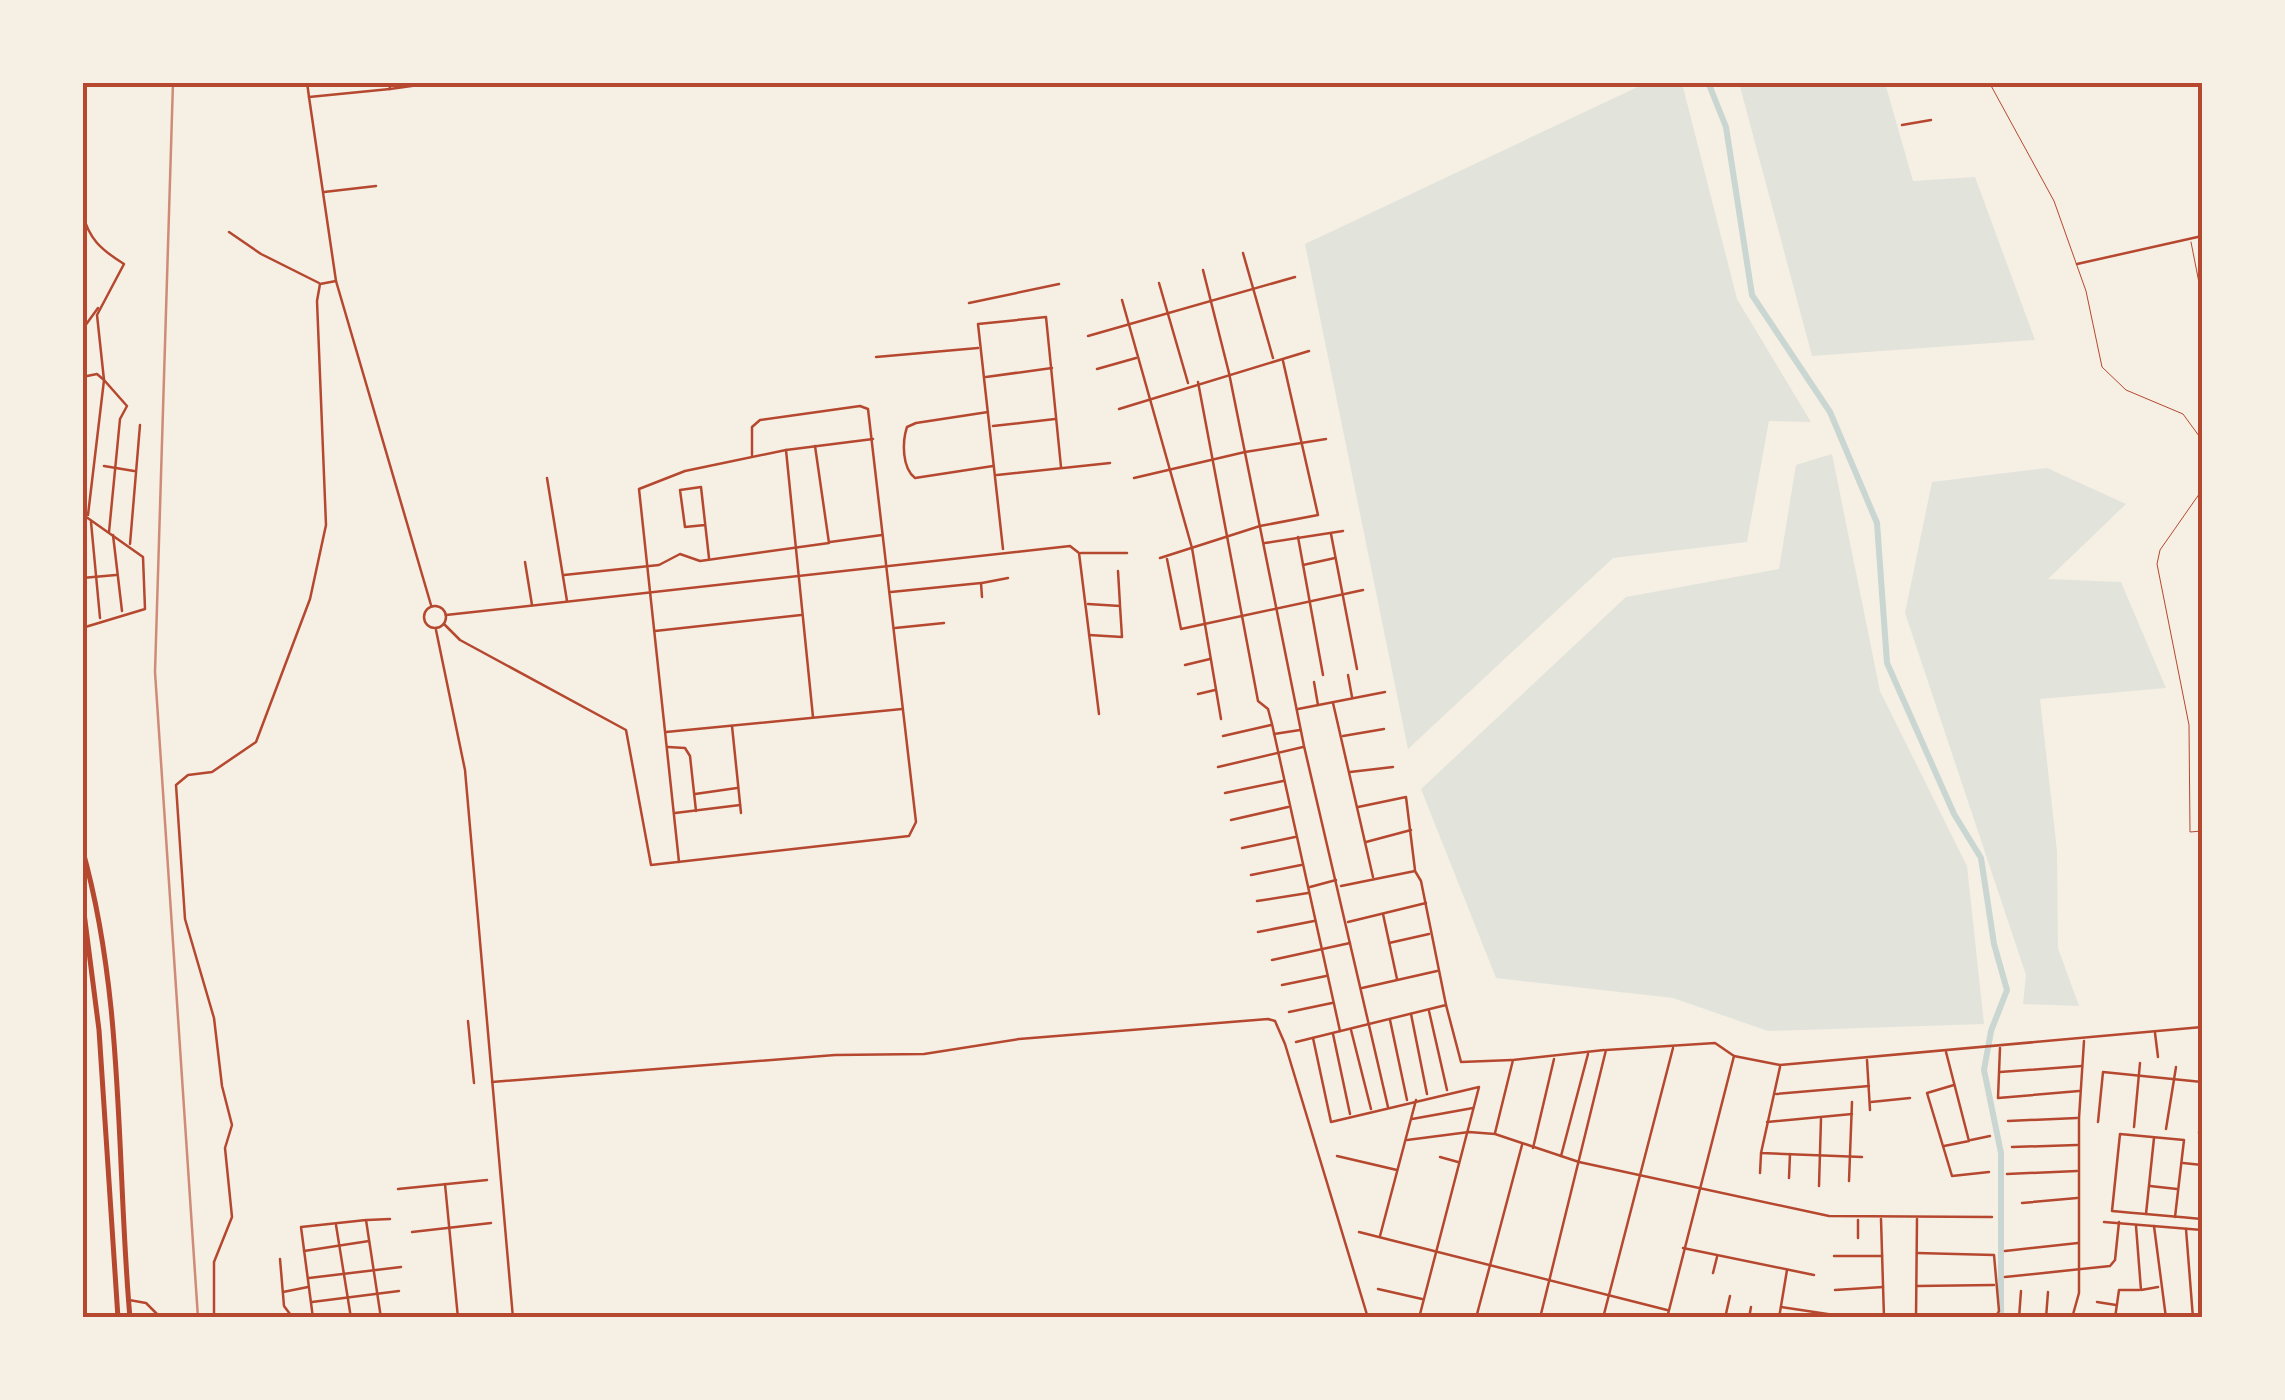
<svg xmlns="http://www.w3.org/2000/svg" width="2285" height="1400" font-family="'DejaVu Sans',sans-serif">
  <rect width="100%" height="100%" fill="#f6efe4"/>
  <g fill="#e2e4dc">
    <polygon points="1646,83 1682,83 1737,299 1811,422 1769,421 1747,542 1613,558 1408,749 1305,244"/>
    <polygon points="1739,83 1885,83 1913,181 1975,177 2035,340 1812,356"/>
    <polygon points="1832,454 1880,691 1967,866 1984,1024 1768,1031 1673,998 1496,978 1421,789 1626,597 1779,569 1796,465"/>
    <polygon points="2047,468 2126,504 2048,579 2121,582 2166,688 2040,699 2057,851 2058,948 2079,1006 2023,1004 2026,975 1905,613 1932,482"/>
  </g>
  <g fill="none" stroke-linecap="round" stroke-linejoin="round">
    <polyline stroke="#c9d6d2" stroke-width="6" points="1708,82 1726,127 1752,295 1830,412 1877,523 1887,663 1954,814 1981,858 1994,944 2007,990 1991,1031 1984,1070 2001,1153 2001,1318"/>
    <g stroke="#b5482f" stroke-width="1">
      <polyline points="1989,82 2054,201 2086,291 2102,367 2126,390 2183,414 2202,440"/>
      <polyline points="2191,242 2202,298"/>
      <polyline points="2202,490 2160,550 2157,564 2189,725 2190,832 2202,831"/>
    </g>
    <g stroke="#b5482f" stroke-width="2.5">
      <polyline points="307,82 309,97 390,89"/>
      <polyline points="389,82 390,89 440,82"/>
      <polyline points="1902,125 1931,120"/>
      <polyline points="324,192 376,186"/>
      <path d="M82,212C89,239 100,249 124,264L97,315L104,380L127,406L120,419L109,532"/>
      <polyline points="229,232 261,254 319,283"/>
      <polyline points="1243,253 1273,358"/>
      <polyline points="2077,264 2202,236"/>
      <polyline points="1203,270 1229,373 1304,746 1388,1107"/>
      <polyline points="336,281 431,605"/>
      <polyline points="1159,283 1188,383"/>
      <polyline points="1122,300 1192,548 1221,719"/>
      <polyline points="969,303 1059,284"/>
      <polyline points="82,330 98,308"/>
      <polyline points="1088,336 1295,277"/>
      <polyline points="876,357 978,348"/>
      <polyline points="1097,369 1136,358"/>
      <polyline points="82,377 97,374 104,380 88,515"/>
      <polyline points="986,377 1052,368"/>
      <polyline points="1198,382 1258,701 1268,709 1272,724 1340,1031"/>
      <polyline points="1119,409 1309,351"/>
      <path d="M988,412L916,423L907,427C902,442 902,468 915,478L993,466"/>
      <polyline points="993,426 1055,419"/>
      <polyline points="104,466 134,471"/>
      <polyline points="997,475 1110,463"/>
      <polyline points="547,478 567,601"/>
      <polyline points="1134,478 1245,452 1326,439"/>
      <polyline points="82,514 143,557 145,609 82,628"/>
      <polyline points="91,522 100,618"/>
      <polyline points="705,525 685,527 680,490 701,487 709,558"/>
      <polyline points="1331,534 1357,669"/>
      <polyline points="113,535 122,611"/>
      <polyline points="1298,537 1323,675"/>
      <polyline points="830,542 882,535"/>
      <polyline points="1265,543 1343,531"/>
      <polyline points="130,544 140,425"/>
      <polyline points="1003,549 978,324 1046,317 1061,467"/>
      <polyline points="1081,553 1127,553"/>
      <polyline points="1160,558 1260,526 1318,515 1283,361"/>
      <polyline points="1167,559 1181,629 1363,590"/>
      <polyline points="525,562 532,605"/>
      <polyline points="1303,565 1335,558"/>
      <polyline points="1118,571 1120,605"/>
      <polyline points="564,575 659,565 680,554 700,561 829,543 815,446"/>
      <polyline points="82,578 116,575"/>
      <polyline points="982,583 1008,578"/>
      <polyline points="891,592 981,583 982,597"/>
      <polyline points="1088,604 1120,606 1122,637 1089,635"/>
      <circle cx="435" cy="617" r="11"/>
      <polyline points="446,615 1070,546 1079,553 1099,714"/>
      <polyline points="444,624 460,640 626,730 651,865 909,836 916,822 868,409 860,406 760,420 752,427 752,455"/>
      <polyline points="895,628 944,623"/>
      <polyline points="436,630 465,770 513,1318"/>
      <polyline points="655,631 801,615"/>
      <polyline points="1185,665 1210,659"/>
      <polyline points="1348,675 1352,697"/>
      <polyline points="1314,682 1318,705"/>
      <polyline points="1198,694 1215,690"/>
      <polyline points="1333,703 1373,877"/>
      <polyline points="1298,709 1385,692"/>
      <polyline points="813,717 786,450 873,439"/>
      <polyline points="732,726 741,813"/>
      <polyline points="666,732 902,709"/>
      <polyline points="1274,734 1300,730"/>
      <polyline points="1223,736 1271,725"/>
      <polyline points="1343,736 1384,729"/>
      <polyline points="668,747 685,748 690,756 696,811"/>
      <polyline points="1218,767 1303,747"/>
      <polyline points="1350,772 1393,767"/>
      <polyline points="1225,793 1283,781"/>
      <polyline points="695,794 737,788"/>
      <polyline points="1358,807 1406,797 1415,870"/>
      <polyline points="675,813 740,805"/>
      <polyline points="1231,820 1288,807"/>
      <polyline points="1366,842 1411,830"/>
      <polyline points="1242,848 1295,837"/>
      <polyline points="679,862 639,489 685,471 786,450"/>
      <polyline points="1251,875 1301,865"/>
      <polyline points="1310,887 1336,880"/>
      <polyline points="1257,901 1308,893"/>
      <polyline points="1383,914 1397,979"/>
      <polyline points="1348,922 1426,903"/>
      <polyline points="1258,932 1314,921"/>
      <polyline points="1389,943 1429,934"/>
      <polyline points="1272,960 1350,943"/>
      <polyline points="1282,985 1326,976"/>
      <polyline points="1362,988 1437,971"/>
      <polyline points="1446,1005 1461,1062 1512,1060"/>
      <polyline points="1429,1011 1447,1090"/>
      <polyline points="1289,1012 1332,1003"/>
      <polyline points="1411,1014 1427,1094"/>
      <polyline points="1390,1020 1407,1100"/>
      <polyline points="468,1021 474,1083"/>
      <polyline points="1351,1030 1371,1109"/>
      <polyline points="2155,1033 2158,1057"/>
      <polyline points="1333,1034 1350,1114"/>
      <polyline points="1313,1038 1331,1122 1479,1087 1419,1318"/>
      <polyline points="1296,1042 1446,1005 1421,881 1415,871 1341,886"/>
      <polyline points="2000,1048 1998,1098 2079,1091"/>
      <polyline points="1867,1060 1870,1110"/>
      <polyline points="1780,1067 1761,1153 1862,1157"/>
      <polyline points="2000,1072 2082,1066"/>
      <polyline points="492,1082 835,1055 924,1054 1019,1039 1268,1019 1275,1021 1285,1044 1368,1318"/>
      <polyline points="1954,1085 1927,1093 1952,1176 1989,1172"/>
      <polyline points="1776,1094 1869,1086"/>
      <polyline points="1871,1102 1910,1098"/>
      <polyline points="1412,1119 1473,1108"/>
      <polyline points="2008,1121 2077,1118"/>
      <polyline points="1767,1122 1852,1114"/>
      <polyline points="2098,1122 2103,1072 2202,1082"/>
      <polyline points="2134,1127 2140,1063"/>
      <polyline points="2166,1129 2176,1067"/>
      <polyline points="1495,1133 1513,1060 1604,1050"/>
      <polyline points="2199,1133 2202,1109"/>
      <polyline points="1407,1140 1469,1132 1495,1134 1579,1162 1829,1216 1992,1217"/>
      <polyline points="1971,1140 1990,1136"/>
      <polyline points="1944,1146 1969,1141 1946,1052"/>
      <polyline points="2012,1147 2077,1145"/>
      <polyline points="1533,1148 1554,1059"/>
      <polyline points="1337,1156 1397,1170"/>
      <polyline points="1561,1156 1588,1054"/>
      <polyline points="1440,1157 1458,1162"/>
      <polyline points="2183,1163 2202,1165"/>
      <polyline points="1760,1173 1761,1154"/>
      <polyline points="2007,1174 2077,1171"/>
      <polyline points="1789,1178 1790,1154"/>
      <polyline points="1849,1181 1852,1102"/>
      <polyline points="445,1184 458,1318"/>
      <polyline points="1819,1186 1821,1119"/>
      <polyline points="2150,1186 2177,1189"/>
      <polyline points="398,1189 487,1180"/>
      <polyline points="2022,1203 2077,1198"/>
      <polyline points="2146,1214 2154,1138"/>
      <path d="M2175,1217L2184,1140L2120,1134L2112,1211C2142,1214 2172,1216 2202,1219"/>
      <polyline points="1881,1219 1884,1318"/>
      <polyline points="367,1220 390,1219"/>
      <polyline points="1858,1220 1858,1238"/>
      <polyline points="2104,1222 2202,1230"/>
      <polyline points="336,1225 351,1318"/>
      <polyline points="2136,1226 2141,1290 2158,1287"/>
      <polyline points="2154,1226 2166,1318"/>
      <polyline points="2186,1229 2193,1318"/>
      <polyline points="412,1232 491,1223"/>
      <polyline points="1359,1232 1667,1310"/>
      <polyline points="1380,1236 1416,1100"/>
      <polyline points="1683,1248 1814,1275"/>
      <polyline points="304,1251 369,1241"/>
      <polyline points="2005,1251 2078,1243"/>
      <polyline points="1917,1253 1994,1255 1999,1311 1995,1318"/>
      <polyline points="1834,1256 1882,1256"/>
      <polyline points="280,1259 284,1306 293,1318"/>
      <polyline points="1713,1273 1717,1257"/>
      <polyline points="2005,1277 2110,1266 2115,1260 2119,1222"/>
      <polyline points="309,1278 401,1267"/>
      <polyline points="1917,1286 1994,1285"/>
      <polyline points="1378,1289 1422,1299"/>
      <polyline points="1835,1290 1883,1287"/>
      <polyline points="283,1292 308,1287"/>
      <polyline points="129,1300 146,1303 161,1318"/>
      <polyline points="312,1302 399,1291"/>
      <polyline points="2097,1302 2116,1305"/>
      <polyline points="1781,1307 1854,1318"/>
      <polyline points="1706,1315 1718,1318"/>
      <polyline points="214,1318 214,1262 232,1217 225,1148 232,1125 222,1086 214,1018 185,919 176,785 188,775 212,772 256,742 310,599 326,525 317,301 320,284 336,281 309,97"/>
      <polyline points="313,1318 301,1227 366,1220 381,1318"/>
      <polyline points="399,1318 406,1316"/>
      <polyline points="1476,1318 1522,1145"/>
      <polyline points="1540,1318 1606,1050 1715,1043 1734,1056"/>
      <polyline points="1603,1318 1673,1048"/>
      <polyline points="1667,1318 1734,1056 1780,1065 2202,1027"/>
      <polyline points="1725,1318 1730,1296"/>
      <polyline points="1749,1318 1751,1307"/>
      <polyline points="1779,1318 1787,1270"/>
      <polyline points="1916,1318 1917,1219"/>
      <polyline points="2019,1318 2021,1291"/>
      <polyline points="2046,1318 2048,1292"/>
      <polyline points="2072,1318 2079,1293 2079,1118 2084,1041"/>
      <polyline points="2115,1318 2119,1290 2139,1290"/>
      <polyline points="2145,1318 2145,1317"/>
    </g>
    <g stroke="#b5482f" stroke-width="5">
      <path d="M82,848C125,1000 116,1162 130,1318"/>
      <polyline points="82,897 99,1030 118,1318"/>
    </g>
    <polyline stroke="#cf8b77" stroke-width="2.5" points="173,82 155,672 198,1318"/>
  </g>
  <rect width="2285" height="1400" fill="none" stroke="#f6efe4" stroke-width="170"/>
  <rect x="85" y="85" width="2115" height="1230" fill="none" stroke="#b5482f" stroke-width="4"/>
</svg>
